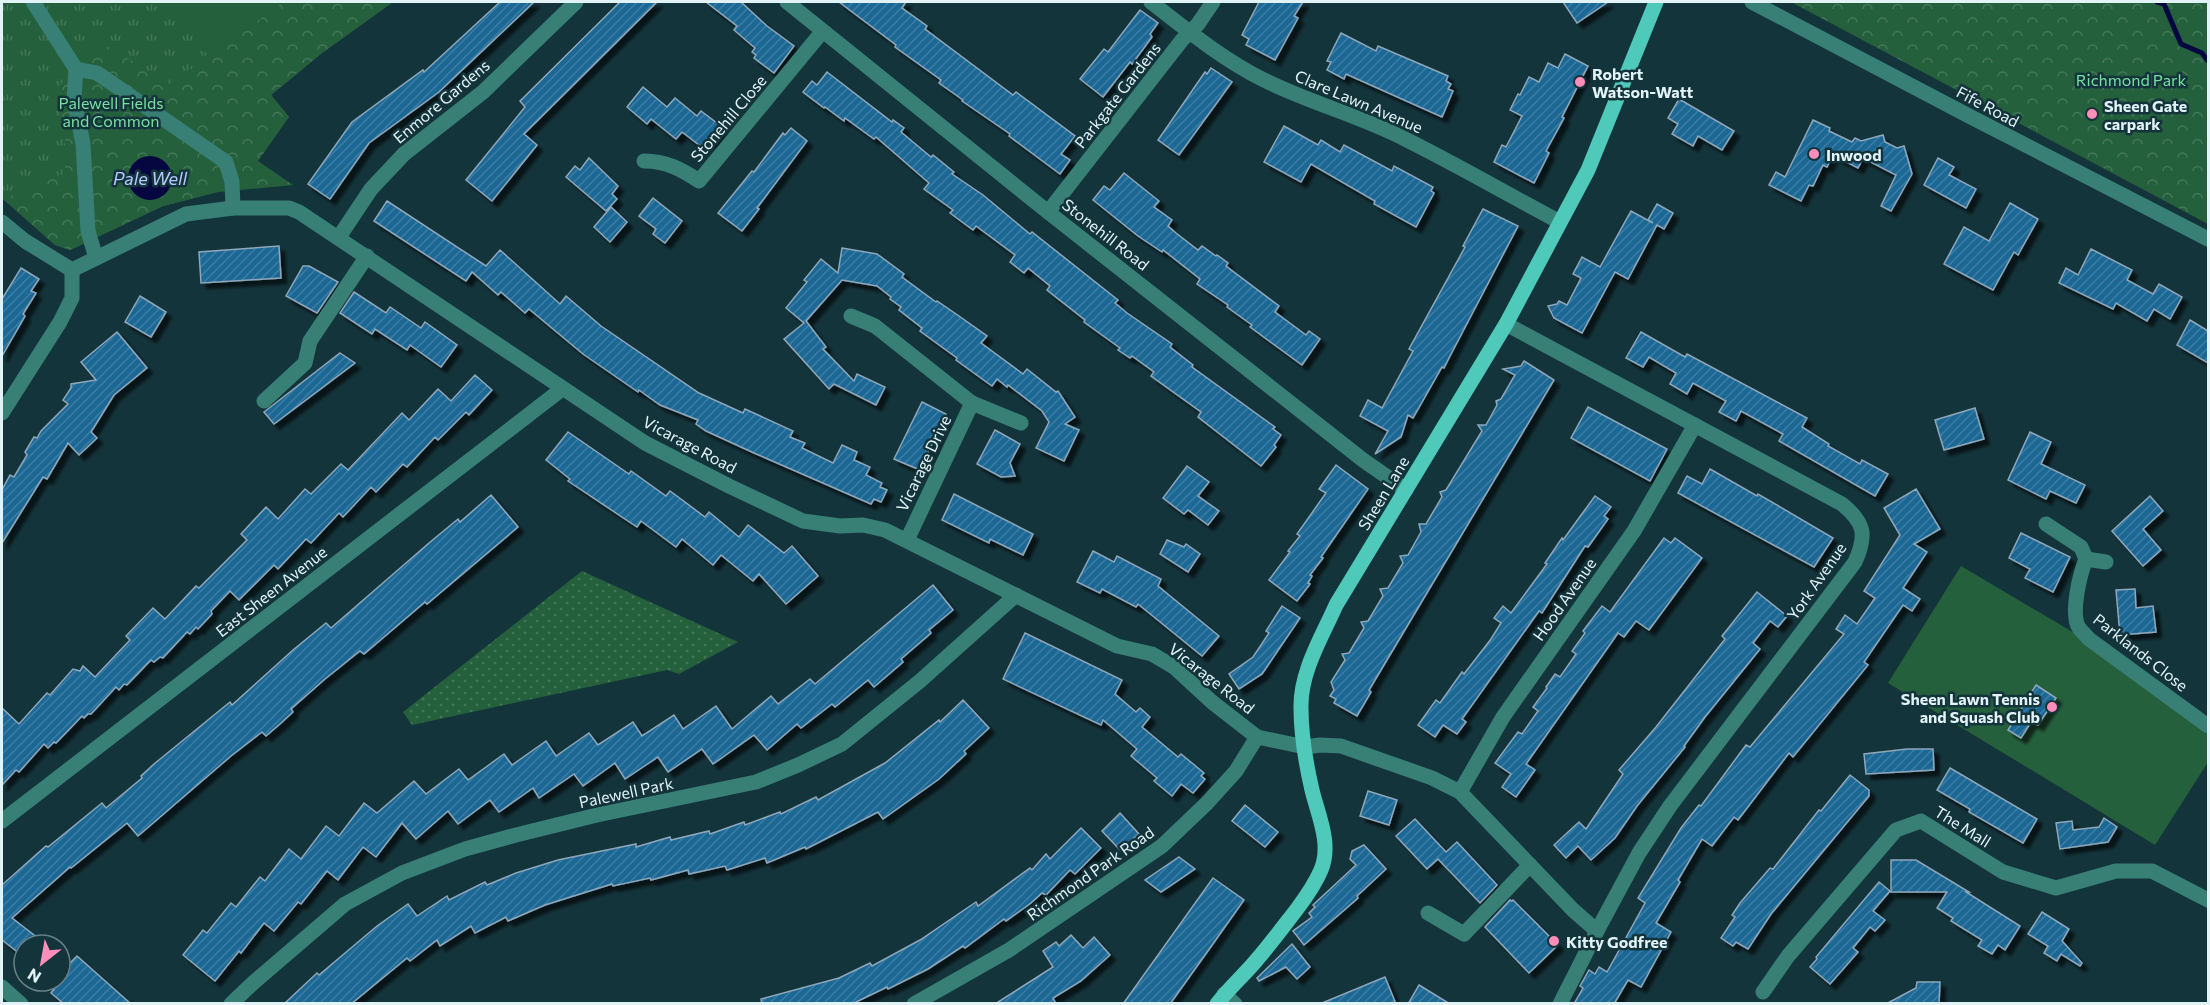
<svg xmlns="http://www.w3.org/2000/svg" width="2210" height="1005" font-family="Commissioner,sans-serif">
  <defs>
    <pattern id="grass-tufts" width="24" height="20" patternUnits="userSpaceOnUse" patternTransform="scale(1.5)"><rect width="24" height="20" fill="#25603d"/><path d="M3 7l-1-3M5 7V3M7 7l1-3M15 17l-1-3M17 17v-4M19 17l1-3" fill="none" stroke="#44775a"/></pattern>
    <pattern id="forest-crowns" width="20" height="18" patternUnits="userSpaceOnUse" patternTransform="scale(1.5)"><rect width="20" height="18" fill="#25603d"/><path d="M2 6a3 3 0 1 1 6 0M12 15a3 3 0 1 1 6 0" fill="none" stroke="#44775a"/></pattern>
    <pattern id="garden-dots" width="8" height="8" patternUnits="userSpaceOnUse" patternTransform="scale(1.5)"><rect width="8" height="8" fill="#25603d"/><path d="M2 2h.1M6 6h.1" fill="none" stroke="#44775a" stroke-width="1.8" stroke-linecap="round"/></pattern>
    <pattern id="building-hatch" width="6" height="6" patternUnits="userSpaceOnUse" patternTransform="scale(1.5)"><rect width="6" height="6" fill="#1b6795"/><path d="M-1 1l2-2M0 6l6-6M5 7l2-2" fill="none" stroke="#3c7da5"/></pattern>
    <filter id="shadow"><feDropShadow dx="5.5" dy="5.5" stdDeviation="1.5" flood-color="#0009"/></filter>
  </defs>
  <rect width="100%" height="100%" fill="#14343b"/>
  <polygon fill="url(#grass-tufts)" points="2,2 393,2 322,53 271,95 289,117 218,192 163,206 70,250 55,245 2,198"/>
  <g fill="url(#forest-crowns)">
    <path d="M283,2H393L322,53L271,95L289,117L258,161L293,185L218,192L163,206L70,250L55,245L3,199L65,173V126L55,94C68,72 78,55 100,42L170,84Z"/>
    <polygon points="1791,2 2208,2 2208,224"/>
  </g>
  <polygon fill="url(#garden-dots)" points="582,571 738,642 679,674 667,670 412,725 403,712"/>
  <g fill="#25603d">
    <polygon points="167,2 283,2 209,57"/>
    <polygon points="1961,566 2071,631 2208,732 2208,762 2155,845 1888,683"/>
  </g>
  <circle fill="#060740" cx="150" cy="178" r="22"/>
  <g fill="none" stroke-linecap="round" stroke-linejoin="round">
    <polyline stroke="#060740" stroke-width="5" points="2157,2 2164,4 2181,44 2202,53 2208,61"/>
  </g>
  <g fill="url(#building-hatch)" stroke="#8ea7ba" stroke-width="1.5" filter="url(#shadow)">
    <polygon points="500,2 534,2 439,92 369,143 330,199 308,184 352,122 423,70 424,72"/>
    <polygon points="620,2 657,2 524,134 537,145 492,201 466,180 525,107 520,101"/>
    <polygon points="706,2 741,2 767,26 794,46 774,73 754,58 756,55 752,52 755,48 734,30 737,26"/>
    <polygon points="839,2 906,2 902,8 927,26 925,29 1013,95 1016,92 1075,136 1061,154 1070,160 1060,174 1009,136 1010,134 962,101 963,100 939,83 941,80 895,47 896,45"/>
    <polygon points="1259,2 1303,2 1294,16 1298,18 1275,60 1246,45 1249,39 1242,35"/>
    <polygon points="1563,2 1608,2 1577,23"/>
    <polygon points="1140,10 1158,23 1150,34 1152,37 1132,64 1130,62 1103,97 1080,79 1104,49 1108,52"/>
    <polygon points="1341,33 1376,51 1378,46 1448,76 1446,81 1451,84 1448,89 1453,91 1442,117 1346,74 1344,79 1327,70 1331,62 1327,61"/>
    <polygon points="1565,54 1588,66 1562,117 1564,118 1546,151 1549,153 1534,183 1494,162 1502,145 1506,147 1522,116 1510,110 1518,94 1520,95 1529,77 1539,82 1548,63 1558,68"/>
    <polygon points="1211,68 1232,82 1179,155 1158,140 1205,72 1207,74"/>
    <polygon points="827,72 892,122 893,120 904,128 901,132 931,157 933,155 954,172 952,174 983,195 1030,234 1032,232 1118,300 1115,303 1127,313 1172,344 1170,347 1193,365 1192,367 1275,427 1273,429 1281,435 1274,445 1276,447 1261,466 1198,417 1201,412 1151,376 1154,372 1132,356 1130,358 1118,350 1120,348 1084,322 1085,320 1047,290 1050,286 1028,268 1024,273 1010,262 1015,255 976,226 973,230 950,213 953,210 924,189 929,183 876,137 874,139 845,118 844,121 825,107 824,108 803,92 812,81 817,85"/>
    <polygon points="643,87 667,107 675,98 697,116 701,111 722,127 710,143 708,141 703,148 682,132 676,139 651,119 647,124 627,107"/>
    <polygon points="1679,99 1734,131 1722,150 1698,136 1693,146 1672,134 1678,124 1668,118"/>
    <polygon points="1813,120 1830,128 1829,131 1852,142 1855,138 1861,141 1883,135 1885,142 1897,148 1904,146 1912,174 1891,211 1881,206 1896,175 1863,158 1858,168 1833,155 1827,167 1823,165 1813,186 1809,185 1801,201 1769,185 1776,172 1785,177"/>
    <polygon points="1284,126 1318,145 1321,140 1340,152 1344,145 1392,171 1394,166 1433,187 1431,191 1434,193 1416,227 1374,204 1375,201 1311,164 1301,182 1264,162"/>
    <polygon points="791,128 807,141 757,208 759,209 742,231 718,213 752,171 754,172 783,133 785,135"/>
    <polygon points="589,158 618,186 612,194 617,199 606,211 566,177 575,166 580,170"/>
    <polygon points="1938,158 1954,167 1949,175 1976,189 1966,208 1924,185"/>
    <polygon points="1124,173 1159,201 1154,207 1172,220 1168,226 1176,233 1198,250 1202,246 1216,256 1217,255 1228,263 1226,266 1279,306 1275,312 1306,335 1309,331 1320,339 1302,365 1250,327 1252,325 1227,307 1228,305 1197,284 1200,279 1163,250 1162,252 1138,236 1093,200 1104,186 1110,190"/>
    <polygon points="653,198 682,221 665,243 653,234 656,229 639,216"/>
    <polygon points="387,201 486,266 500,250 560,304 566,296 601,326 699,393 743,413 745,409 793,431 790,437 805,443 802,448 833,463 842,445 857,452 854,460 870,467 866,475 882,483 880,487 887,490 881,502 874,499 871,504 754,453 706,431 696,424 698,420 660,405 639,390 638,392 583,354 529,309 525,313 501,292 498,295 472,272 466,281 374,221"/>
    <polygon points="2010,203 2038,219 2018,255 2014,252 1993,290 1944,264 1964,227 1989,241"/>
    <polygon points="1657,204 1673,213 1664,229 1657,225 1628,279 1615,272 1582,333 1554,318 1548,306 1557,304 1559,301 1567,305 1581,278 1573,274 1582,257 1600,267 1631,211 1653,223 1648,220"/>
    <polygon points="611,207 627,222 610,242 594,227"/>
    <polygon points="1483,209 1518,226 1449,358 1444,368 1442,367 1413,418 1408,415 1401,437 1375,454 1388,431 1360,416 1368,400 1382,408 1413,351 1409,349 1465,247 1463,246"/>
    <polygon points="279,246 281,278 201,283 199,252"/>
    <polygon points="842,248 877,254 904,274 902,277 936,302 937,301 959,316 987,336 981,343 1023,374 1027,369 1056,392 1058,391 1075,417 1065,424 1079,430 1064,461 1036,448 1049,422 1042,411 1008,385 1007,387 997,379 992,386 956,360 957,358 920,331 922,328 899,310 901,307 890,299 891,297 877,286 842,280 806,321 826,347 823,349 854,381 857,374 885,387 876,405 834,384 829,389 784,339 804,323 786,308 807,282 804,280 821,259 838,273"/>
    <polygon points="2091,249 2132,270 2127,280 2153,294 2159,284 2182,297 2170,319 2154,309 2147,321 2116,303 2113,309 2059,283 2066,268 2078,275"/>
    <polygon points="303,266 309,266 338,282 317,313 286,296"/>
    <polygon points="21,268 39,279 31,291 36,293 23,314 25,316 2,356 2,299"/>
    <polygon points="354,292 386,313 390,307 421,328 425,322 457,345 441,367 410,345 407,350 375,329 372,334 340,313"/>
    <polygon points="140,296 166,312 151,337 125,322"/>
    <polygon points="2190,320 2208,331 2208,363 2177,345"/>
    <polygon points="117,332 147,368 114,395 91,432 97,438 79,455 68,443 47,479 43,477 2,543 2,490 10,475 14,477 27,455 25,452 34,437 37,438 41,431 68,404 63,400 71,388 71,384 96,380 81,362"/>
    <polygon points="1641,332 1685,357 1687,354 1807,418 1802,427 1829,444 1828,446 1860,464 1862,460 1888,474 1875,496 1779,441 1783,434 1741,411 1736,421 1719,412 1726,401 1693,383 1687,394 1670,384 1676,373 1649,357 1643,367 1626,358"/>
    <polygon points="340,353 355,363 274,424 264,412"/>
    <polygon points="1524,361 1554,380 1369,690 1371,692 1357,716 1334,703 1336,699 1330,696 1334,690 1331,682 1345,660 1342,654 1349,653 1364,628 1361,622 1368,621 1383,596 1380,589 1388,588 1403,563 1400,556 1408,555 1421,532 1419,524 1426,524 1442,497 1440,492 1446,490 1482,431 1478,425 1486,425 1497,405 1496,401 1501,399 1515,375 1503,369 1521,366"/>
    <polygon points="475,375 492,390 469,415 466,412 438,440 435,437 407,467 403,464 376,492 371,487 343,517 339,513 311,543 306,539 278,569 274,565 239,600 230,591 211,611 212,614 198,629 196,627 190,634 187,632 163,658 160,657 154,662 151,660 127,685 124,684 119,690 116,687 91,714 88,714 84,718 82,716 56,743 54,742 48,748 44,744 19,772 16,770 2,785 2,708 19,724 47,693 50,695 73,669 80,671 83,666 95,677 130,640 126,636 153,608 165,619 196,586 199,588 247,540 241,534 266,507 278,519 305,489 311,494 341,464 348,470 402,413 409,420 438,389 451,401"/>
    <polygon points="922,402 946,414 920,470 894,459"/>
    <polygon points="1588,407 1667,449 1650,481 1571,438"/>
    <polygon points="1975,408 1984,439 1944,450 1935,420"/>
    <polygon points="995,430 1020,444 1010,463 1015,476 1001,477 977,464"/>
    <polygon points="568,432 629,474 631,471 666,496 670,491 705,517 709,512 739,537 748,525 784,553 792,546 818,576 786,604 759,574 753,581 721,555 713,565 682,539 676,547 641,521 637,527 568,481 570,479 546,460"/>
    <polygon points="2030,432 2051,442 2041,464 2085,485 2076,503 2050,491 2046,499 2008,480"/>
    <polygon points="1336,465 1368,489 1321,557 1323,558 1310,575 1312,576 1308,583 1310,584 1297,601 1269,580 1290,552 1288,551 1300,536 1297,534 1326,493 1319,489"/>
    <polygon points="1187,466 1209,482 1198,496 1219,511 1208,525 1188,510 1184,514 1163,498"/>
    <polygon points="1710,469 1757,496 1758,494 1833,538 1814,567 1678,493 1687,476 1702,484"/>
    <polygon points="1916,489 1940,529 1914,544 1927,552 1903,588 1920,599 1912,611 1903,605 1864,662 1868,665 1793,757 1789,753 1738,820 1734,817 1712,846 1702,839 1678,880 1680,882 1656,923 1671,932 1641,987 1628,980 1614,1004 1574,1004 1583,988 1580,986 1589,970 1595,974 1599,967 1607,972 1645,903 1638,898 1681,828 1699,805 1701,806 1746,745 1750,747 1844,634 1836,629 1845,615 1857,624 1875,598 1864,591 1900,535 1884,508"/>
    <polygon points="954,494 1033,534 1023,555 990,539 989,543 942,520"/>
    <polygon points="491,495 518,527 427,604 425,602 364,654 360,651 325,679 291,709 293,712 280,724 266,736 262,732 231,756 138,836 127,823 71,868 70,867 12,918 47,945 24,945 24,957 2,940 2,885 46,846 48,847 102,803 106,808 142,778 141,776 154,764 230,702 232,705 293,650 326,623 331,628 429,543 458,519 460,522"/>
    <polygon points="1595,496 1611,507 1604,516 1608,519 1588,547 1585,546 1542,613 1539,611 1462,719 1466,722 1457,734 1443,725 1435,737 1418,725 1436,700 1440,703 1462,672 1464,674 1491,639 1501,623 1494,618 1503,606 1511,613 1547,564 1545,563 1562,538 1563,540"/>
    <polygon points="2150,496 2163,511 2143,529 2161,550 2143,566 2112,531"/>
    <polygon points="2021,533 2070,557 2053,592 2025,578 2030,569 2009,558"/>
    <polygon points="1664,538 1671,543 1675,538 1702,558 1649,630 1636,621 1624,637 1618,633 1526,764 1535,770 1516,797 1502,787 1511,774 1495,763 1518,732 1522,734 1538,711 1533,707 1547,688 1546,687 1555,674 1560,677 1576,654 1572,651 1585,633 1583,631 1602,606 1610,612"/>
    <polygon points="1167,540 1184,547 1186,544 1200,554 1188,572 1160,554"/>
    <polygon points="1093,551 1114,562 1117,556 1161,579 1158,586 1219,636 1202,656 1138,604 1136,607 1102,589 1100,593 1077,582"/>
    <polygon points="933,585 953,610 929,630 931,633 901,659 903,662 874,687 868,680 835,707 832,704 801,728 797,724 767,750 754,735 713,764 702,749 668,772 658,757 625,779 615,763 583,786 574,774 539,798 533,788 499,812 490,800 458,824 448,811 416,839 402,823 376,857 363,847 338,880 327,871 301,904 298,902 274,931 264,923 241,953 239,951 215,981 183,955 203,930 207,933 231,903 236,907 260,877 265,881 289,849 301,859 326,826 339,836 364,803 377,813 414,781 426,794 459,769 468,780 504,754 512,765 546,741 556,756 589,733 598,745 633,722 642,736 674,715 683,729 716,706 732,729 771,696 778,704 810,679 815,684"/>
    <polygon points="2135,589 2136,608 2153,606 2156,632 2120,635 2116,590"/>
    <polygon points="1757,592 1787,616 1778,627 1770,621 1753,643 1760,649 1705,717 1684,746 1685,747 1637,806 1615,838 1591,860 1578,846 1566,858 1554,845 1579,822 1586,829 1623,774 1619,770 1656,727 1725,639 1722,636"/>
    <polygon points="1282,606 1300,618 1262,674 1239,689 1229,674 1253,657 1269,633 1266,631"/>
    <polygon points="1025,633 1122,680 1115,694 1136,712 1140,708 1150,717 1142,727 1178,757 1181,754 1204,773 1201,776 1205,779 1193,793 1181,784 1172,796 1154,781 1157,778 1131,756 1137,749 1103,720 1101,725 1003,679"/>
    <polygon points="2036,685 2056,698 2038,725 2031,722 2021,738 2008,730"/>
    <polygon points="963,700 989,728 964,751 966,754 939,779 883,819 878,812 806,849 805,847 767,863 765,858 727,870 725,866 689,874 688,870 651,880 650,878 613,886 612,884 545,905 508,921 506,917 475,933 471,926 440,946 437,940 410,961 407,958 351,1004 284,1004 317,973 319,975 377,926 408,904 417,916 447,896 449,900 485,882 487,885 516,873 558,860 636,844 636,847 670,837 671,840 709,831 710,834 744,822 745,825 780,812 781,814 816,797 818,800 885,763 939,720 940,722"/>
    <polygon points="1907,749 1933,749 1934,770 1866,774 1864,754"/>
    <polygon points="1950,768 2037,819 2023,843 1969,812 1970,809 1937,790"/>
    <polygon points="1850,775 1869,790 1869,796 1771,914 1748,949 1736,942 1733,946 1721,938 1735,917 1732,915 1740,903 1770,868 1773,869 1819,810 1821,811"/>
    <polygon points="1368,791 1397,800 1389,825 1360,816"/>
    <polygon points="1245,805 1278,832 1265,847 1232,821"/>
    <polygon points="1120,813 1139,834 1121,851 1102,831"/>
    <polygon points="2104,818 2117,827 2108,842 2060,849 2056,823 2072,821 2073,830 2099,827"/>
    <polygon points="1415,819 1446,852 1457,842 1497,885 1480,903 1438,859 1427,869 1396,836"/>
    <polygon points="1081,828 1101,848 1075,874 1070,870 1046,895 1042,893 1031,903 1006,921 1004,919 965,948 963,946 928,969 888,989 887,987 852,1004 762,1004 761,999 839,978 870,963 872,966 920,940 976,902 978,906 1030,868 1032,870 1046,854 1050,859"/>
    <polygon points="1364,845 1386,869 1357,896 1358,898 1304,945 1293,931 1312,917 1309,913 1315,907 1313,905 1356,865 1350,859 1352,851"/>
    <polygon points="1179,857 1195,869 1161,892 1145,880"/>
    <polygon points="1891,860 1916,860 1969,892 1966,892 2020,926 2005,950 1998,945 1992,954 1978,946 1982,940 1951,921 1953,918 1937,908 1947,892 1891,892"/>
    <polygon points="1213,878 1244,900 1210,948 1170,1004 1123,1004"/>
    <polygon points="1879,882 1890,891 1873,911 1885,920 1875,931 1870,927 1853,948 1858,952 1830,984 1810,967 1817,959 1816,957"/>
    <polygon points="1510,900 1512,901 1513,900 1558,945 1529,973 1485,927"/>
    <polygon points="2042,912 2069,929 2062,941 2082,963 2080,966 2061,954 2057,961 2044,953 2048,946 2028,934"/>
    <polygon points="1071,935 1083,948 1094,937 1110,955 1081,981 1053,998 1056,1004 995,1004 1053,967 1043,951 1056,942 1059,946"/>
    <polygon points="1292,944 1310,967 1297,979 1286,967 1259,981 1257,978"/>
    <polygon points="60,955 70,963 77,956 131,1004 64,1004 51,993 54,989 45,981 60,981"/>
    <polygon points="1385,977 1396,1004 1322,1004 1322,1003"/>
    <polygon points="1917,982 1940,982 1939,1004 1886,1004 1916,988"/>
    <polygon points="1419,985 1450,1004 1408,1004"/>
  </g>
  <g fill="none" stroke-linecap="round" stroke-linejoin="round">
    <g stroke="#387f75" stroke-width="15">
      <polyline points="33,2 76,69 97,73 226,162 232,182 233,208"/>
      <polyline points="787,2 1048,212 1363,460 1406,490"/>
      <path d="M1151,2C1187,30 1222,59 1264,80C1310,103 1361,116 1407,140C1459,166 1509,195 1560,222"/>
      <polyline points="1752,2 1971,117 2208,239"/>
      <polyline points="76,69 74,99 83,144 88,231 96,258"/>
      <path d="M644,161C666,161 681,169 699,181L822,32"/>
      <polyline points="1048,212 1182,40 1198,24 1213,2"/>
      <polyline points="2,222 25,241 72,270"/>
      <polyline points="339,237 371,189 404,154 483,92 576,2"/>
      <path d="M72,270L186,214L233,208H289L299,212L645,443L729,486L803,521L840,526L863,525L885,530L1117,646L1152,654L1174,667L1212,702L1257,737L1305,747L1320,745L1341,746L1432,778L1460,792L1573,910L1597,931L1639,853L1670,806L1855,562C1867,535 1865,523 1842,504L1506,324"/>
      <polyline points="851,316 875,326 972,403 907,540"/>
      <polyline points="264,401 305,363 310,341 367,256"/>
      <polyline points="972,403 1021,423"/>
      <polyline points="2,413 60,322 72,298 72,270"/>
      <path d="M2046,524L2081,547L2086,559C2080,574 2070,614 2079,628C2082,632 2086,635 2089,639L2208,726"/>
      <polyline points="2086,559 2106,562"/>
      <polyline points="1460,792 1503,717 1634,531 1695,425"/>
      <polyline points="2,821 562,389"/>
      <polyline points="1428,913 1464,934 1530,865"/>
      <polyline points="2,987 21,1004"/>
      <polyline points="1763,992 1788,956 1896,830 1921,821 2003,872 2056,888 2116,871 2152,871 2208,900"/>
      <polyline points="1224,994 1235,1004"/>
      <polyline points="231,1004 253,983 345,904 402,873 465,849 516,835 597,815 756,782 798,765 842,744 920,681 1016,595"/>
      <polyline points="914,1004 1009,950 1162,846 1207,803 1236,771 1257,737"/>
      <polyline points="1560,1004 1597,931"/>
    </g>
    <path stroke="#4fc9b9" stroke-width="15" d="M1217,1004C1228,989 1242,977 1254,963C1269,946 1283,927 1297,909C1306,897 1315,884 1321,870C1332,844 1318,815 1312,790C1306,764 1301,734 1301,708C1300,672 1322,637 1336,605L1506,324L1588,170L1656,2"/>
  </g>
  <g fill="#ff8ebb" stroke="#14343b" stroke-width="2">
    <circle cx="1580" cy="82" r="6"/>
    <circle cx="2092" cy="114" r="6"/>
    <circle cx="1814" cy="154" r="6"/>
    <circle cx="2052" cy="707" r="6"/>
    <circle cx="1554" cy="941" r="6"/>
  </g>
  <g text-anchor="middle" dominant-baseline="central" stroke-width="5" stroke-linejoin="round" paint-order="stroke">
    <g font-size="16" font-weight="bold" fill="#e1f3f7" stroke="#14343b" text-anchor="start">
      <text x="1592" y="73">Robert<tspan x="1592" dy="18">Watson-Watt</tspan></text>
      <text x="2104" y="105">Sheen Gate<tspan x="2104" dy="18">carpark</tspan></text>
      <text x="1826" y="154">Inwood</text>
      <text x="2040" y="698" text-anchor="end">Sheen Lawn Tennis<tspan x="2040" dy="18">and Squash Club</tspan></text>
      <text x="1566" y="941">Kitty Godfree</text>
    </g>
    <g font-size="16" fill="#7ae0a0" stroke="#14343b">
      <text x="2131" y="79">Richmond Park</text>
      <text x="111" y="102">Palewell Fields<tspan x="111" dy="18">and Common</tspan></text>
    </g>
    <g font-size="16" fill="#e1f3f7" stroke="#14343b">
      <text transform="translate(1117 95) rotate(-52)">Parkgate Gardens</text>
      <text transform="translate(441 101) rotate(-40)">Enmore Gardens</text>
      <text transform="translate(1359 101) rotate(23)">Clare Lawn Avenue</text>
      <text transform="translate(1988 106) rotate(28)">Fife Road</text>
      <text transform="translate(728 118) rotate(-50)">Stonehill Close</text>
      <text transform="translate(1106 234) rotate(38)">Stonehill Road</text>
      <text transform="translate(690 444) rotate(28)">Vicarage Road</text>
      <text transform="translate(923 463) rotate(-64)">Vicarage Drive</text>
      <text transform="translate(1383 493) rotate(-59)">Sheen Lane</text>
      <text transform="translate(1816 581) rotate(-55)">York Avenue</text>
      <text transform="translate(271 591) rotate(-38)">East Sheen Avenue</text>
      <text transform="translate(1564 599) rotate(-55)">Hood Avenue</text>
      <text transform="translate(2141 652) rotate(38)">Parklands Close</text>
      <text transform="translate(1212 678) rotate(38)">Vicarage Road</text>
      <text transform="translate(626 792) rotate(-12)">Palewell Park</text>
      <text transform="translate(1963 826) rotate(32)">The Mall</text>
      <text transform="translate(1090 873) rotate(-35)">Richmond Park Road</text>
    </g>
    <g font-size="18" font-style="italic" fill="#b6c9ff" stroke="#14343b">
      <text x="150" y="178">Pale Well</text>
    </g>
  </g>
  <rect width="2210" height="1005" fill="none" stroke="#e1f3f7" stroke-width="6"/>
  <g transform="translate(42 963) rotate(211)"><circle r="28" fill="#14343b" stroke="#668086" stroke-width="1.5"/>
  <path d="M0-4.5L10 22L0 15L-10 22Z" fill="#ff8ebb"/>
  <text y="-9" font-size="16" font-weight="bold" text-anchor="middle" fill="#e1f3f7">N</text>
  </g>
</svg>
